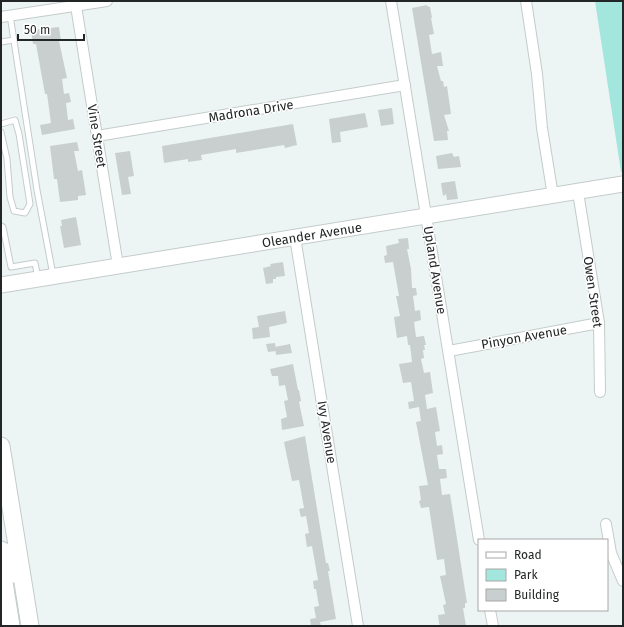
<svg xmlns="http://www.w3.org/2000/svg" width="624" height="627" font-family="'Fira Sans',sans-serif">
  <rect width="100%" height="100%" fill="#edf5f4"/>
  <polygon fill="#a3e6dd" points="595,1 623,1 623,171 621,172"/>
  <g fill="#c8cfce">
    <polygon points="427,5 427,6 430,7 432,18 431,18 434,34 429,35 432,54 441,52 443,66 437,66 441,81 443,81 444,87 447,86 451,114 444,115 449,131 447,131 448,140 434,141 412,8"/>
    <polygon points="59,27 61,41 59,41 67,78 62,79 64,94 69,93 71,102 66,103 68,120 73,119 75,129 42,135 40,125 51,123 47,94 45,94 36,44 33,44 31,30"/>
    <polygon points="392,108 394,124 381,126 378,110"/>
    <polygon points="365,113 368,127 340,132 341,142 332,143 329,119"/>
    <polygon points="293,124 297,145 285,148 284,145 236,153 236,149 201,155 202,160 188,162 188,159 164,163 162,146"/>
    <polygon points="77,142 79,151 74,151 78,171 82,170 86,195 78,196 78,200 60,202 57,179 54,179 50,146"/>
    <polygon points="130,151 134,176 128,177 131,194 122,195 115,153"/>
    <polygon points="452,153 454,157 459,156 461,167 438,169 436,156"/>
    <polygon points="455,181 458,199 447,200 446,194 443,196 441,183"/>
    <polygon points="76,217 81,245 64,248 60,226 62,226 61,220"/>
    <polygon points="408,238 409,249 407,249 411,269 412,288 416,288 417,295 413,296 415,311 420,310 421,320 414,322 416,337 424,336 426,345 424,345 425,350 423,350 424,358 421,359 424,373 430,372 433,393 425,395 427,409 436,407 440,431 435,432 437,446 442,445 443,454 437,455 439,469 446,469 447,478 440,479 442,495 450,494 467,603 465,603 465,608 463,608 466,626 440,626 439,623 438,615 445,614 443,605 446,604 440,576 446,575 444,559 437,560 429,507 421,508 419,501 421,500 419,486 428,485 416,422 421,421 419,407 409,409 408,402 414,401 411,382 403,383 399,364 412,362 410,345 408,345 407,336 397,338 394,317 400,316 396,296 399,296 393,262 385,263 384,256 387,255 386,246 399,243 398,239"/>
    <polygon points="283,262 285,276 276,277 276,279 273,279 273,283 266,284 263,268 271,266 270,264"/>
    <polygon points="285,311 287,323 269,327 270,337 253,339 252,328 259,327 257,316"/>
    <polygon points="275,343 276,351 268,352 266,344"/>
    <polygon points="290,344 292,353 276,355 275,347"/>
    <polygon points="293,364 298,390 299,390 301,401 299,402 304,426 282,430 281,419 287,417 284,401 288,400 285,385 279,386 278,376 272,376 270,369"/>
    <polygon points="305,436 326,563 328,563 330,571 328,571 336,619 320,622 321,626 311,626 310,619 316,618 314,607 319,606 316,589 314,589 313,581 318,580 312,546 307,547 305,534 309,533 306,516 301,517 299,509 304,508 299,480 292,481 284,442"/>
  </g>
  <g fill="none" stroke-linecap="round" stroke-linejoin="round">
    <g stroke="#c4cccb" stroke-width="7">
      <g id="lane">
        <polyline points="10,15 37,190 53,275"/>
        <polyline points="1,42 14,40"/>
        <polyline points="1,124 15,120 19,134 30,204 25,213 14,211 10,197 7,159 1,132"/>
        <polyline points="1,226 3,227 11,267 35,263 38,278"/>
      </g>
    </g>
    <g stroke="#c4cccb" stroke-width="12">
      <g id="street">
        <polyline points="391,1 479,540"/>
        <polyline points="526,1 537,74 542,128 553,196"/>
        <polyline points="76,6 118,266"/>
        <polyline points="1,17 107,1"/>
        <polyline points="97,136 405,85"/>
        <polyline points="578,192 599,323 600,392"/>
        <polyline points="295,237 358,626"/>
        <polyline points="449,351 599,323"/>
        <polyline points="606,524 611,553 623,581"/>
        <polyline points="490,610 493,626"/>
      </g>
    </g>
    <g stroke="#c4cccb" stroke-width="17">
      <g id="secondary">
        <path id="s1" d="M1,285L623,184"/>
      </g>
    </g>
    <g stroke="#c4cccb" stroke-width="19">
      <g id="primary">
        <polyline points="1,446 30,626"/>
        <polyline points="1,550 7,553 13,574"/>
        <polyline points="1,563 11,626"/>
      </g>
    </g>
    <use href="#lane" stroke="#fff" stroke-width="5"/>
    <use href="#street" stroke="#fff" stroke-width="10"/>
    <use href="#secondary" stroke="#fff" stroke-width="15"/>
    <use href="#primary" stroke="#fff" stroke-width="17"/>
  </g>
  <g text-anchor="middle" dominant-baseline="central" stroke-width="3" stroke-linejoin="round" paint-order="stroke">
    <g font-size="13" fill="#232626" stroke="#fff">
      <text transform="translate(251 111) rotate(-9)">Madrona Drive</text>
      <text transform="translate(97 136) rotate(81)">Vine Street</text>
      <text stroke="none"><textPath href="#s1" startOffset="315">Oleander Avenue</textPath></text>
      <text transform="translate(435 270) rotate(81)">Upland Avenue</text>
      <text transform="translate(593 292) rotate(82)">Owen Street</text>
      <text transform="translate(524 337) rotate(-10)">Pinyon Avenue</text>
      <text transform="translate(327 432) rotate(81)">Ivy Avenue</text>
    </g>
  </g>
  <rect width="624" height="627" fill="none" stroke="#232626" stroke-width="4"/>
  <rect x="478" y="539" width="130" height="72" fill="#ffffff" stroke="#a7a8a8"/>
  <rect x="486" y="552" width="20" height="6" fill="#ffffff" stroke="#a7a8a8"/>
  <text x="514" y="559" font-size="12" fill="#232626">Road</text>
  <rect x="486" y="569" width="20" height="12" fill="#a3e6dd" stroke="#a7a8a8"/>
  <text x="514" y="579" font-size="12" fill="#232626">Park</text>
  <rect x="486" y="589" width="20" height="12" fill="#c8cfce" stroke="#a7a8a8"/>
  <text x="514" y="599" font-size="12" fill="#232626">Building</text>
  <path d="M18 34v6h66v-6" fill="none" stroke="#232626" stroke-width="2"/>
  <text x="24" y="34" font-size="12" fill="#232626" stroke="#ffffff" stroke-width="3" paint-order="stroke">50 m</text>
</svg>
